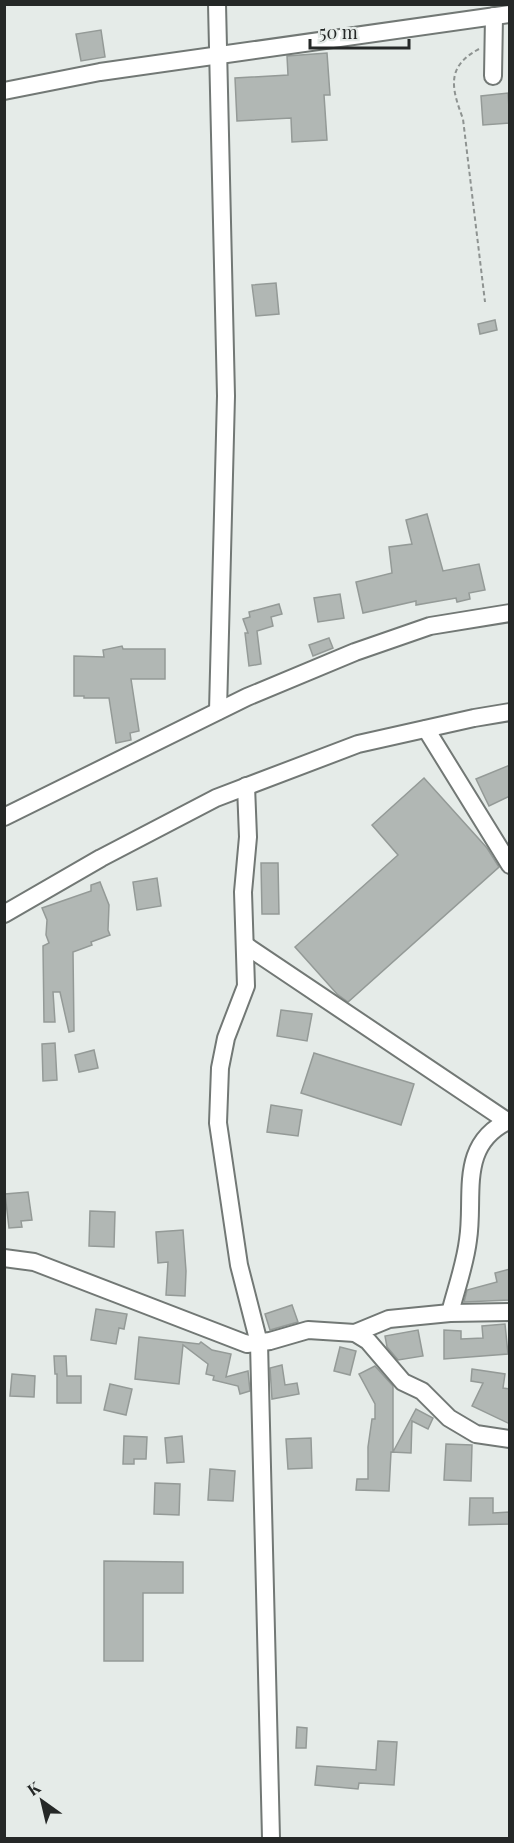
<svg xmlns="http://www.w3.org/2000/svg" width="514" height="1843" font-family="'Playfair Display',serif">
  <rect width="100%" height="100%" fill="#e5ebe8"/>
  <g fill="#b1b7b4" stroke="#949a97" stroke-width="1.5">
    <polygon points="101,30 105,57 81,61 76,34"/>
    <polygon points="327,53 330,95 324,95 327,140 292,142 291,118 237,121 235,78 288,75 287,56"/>
    <polygon points="508,93 510,123 483,125 481,96"/>
    <polygon points="276,283 279,314 256,316 252,285"/>
    <polygon points="495,320 497,330 480,334 478,324"/>
    <polygon points="427,514 443,571 479,564 485,590 469,593 470,599 457,602 456,598 416,605 416,601 363,613 356,582 392,573 389,547 412,544 406,520"/>
    <polygon points="340,594 344,618 318,622 314,598"/>
    <polygon points="279,604 282,614 271,617 273,626 257,631 261,664 249,666 245,633 248,633 243,619 250,617 249,612"/>
    <polygon points="329,638 333,648 313,656 309,645"/>
    <polygon points="122,646 123,649 165,649 165,679 131,679 139,731 130,733 131,740 116,743 109,698 84,698 84,696 74,696 74,656 104,657 103,650"/>
    <polygon points="510,765 510,796 489,806 476,779"/>
    <polygon points="424,778 487,848 499,867 348,1002 337,994 295,947 398,855 372,825"/>
    <polygon points="261,863 278,863 279,914 262,914"/>
    <polygon points="157,878 161,906 137,910 133,882"/>
    <polygon points="100,882 109,905 108,930 110,935 91,942 92,945 73,952 74,1031 69,1032 60,992 53,992 55,1022 44,1022 43,946 49,943 46,935 47,920 42,908 91,891 91,885"/>
    <polygon points="281,1010 312,1014 307,1041 277,1036"/>
    <polygon points="55,1043 57,1080 43,1081 42,1044"/>
    <polygon points="94,1050 98,1068 79,1072 75,1055"/>
    <polygon points="314,1053 414,1084 401,1125 301,1093"/>
    <polygon points="271,1105 302,1110 298,1136 267,1132"/>
    <polygon points="28,1192 32,1220 21,1221 22,1227 9,1228 5,1194"/>
    <polygon points="90,1211 115,1212 114,1247 89,1246"/>
    <polygon points="183,1230 186,1271 185,1296 166,1295 168,1262 158,1263 156,1232"/>
    <polygon points="510,1269 510,1300 464,1302 467,1290 497,1282 495,1273"/>
    <polygon points="292,1305 298,1322 270,1330 265,1314"/>
    <polygon points="96,1309 127,1314 124,1329 119,1328 116,1344 91,1340"/>
    <polygon points="505,1324 508,1354 444,1359 444,1330 461,1331 461,1339 483,1338 482,1326"/>
    <polygon points="418,1330 423,1356 398,1360 387,1347 385,1336"/>
    <polygon points="139,1337 199,1344 201,1342 212,1350 231,1354 226,1377 248,1371 250,1391 240,1394 238,1386 213,1380 214,1376 206,1374 208,1364 183,1345 179,1384 135,1379"/>
    <polygon points="340,1347 356,1351 350,1375 334,1371"/>
    <polygon points="54,1356 66,1356 67,1376 81,1376 81,1403 57,1403 57,1374 55,1374"/>
    <polygon points="282,1365 285,1385 297,1383 299,1394 272,1399 270,1368"/>
    <polygon points="375,1366 393,1386 393,1452 416,1409 433,1418 428,1429 412,1421 411,1453 391,1452 389,1491 356,1490 357,1479 368,1479 368,1447 372,1419 375,1419 375,1404 359,1374"/>
    <polygon points="472,1369 505,1374 503,1388 510,1389 510,1424 472,1406 483,1383 471,1381"/>
    <polygon points="12,1374 35,1376 34,1397 10,1396"/>
    <polygon points="110,1384 132,1389 126,1415 104,1410"/>
    <polygon points="124,1436 147,1437 146,1459 134,1459 134,1464 123,1464"/>
    <polygon points="182,1436 184,1462 167,1463 165,1438"/>
    <polygon points="311,1438 312,1468 288,1469 286,1439"/>
    <polygon points="446,1444 472,1445 471,1481 444,1480"/>
    <polygon points="210,1469 235,1471 233,1501 208,1500"/>
    <polygon points="155,1483 180,1484 179,1515 154,1514"/>
    <polygon points="470,1498 493,1498 493,1513 510,1512 510,1524 469,1525"/>
    <polygon points="104,1561 183,1562 183,1593 143,1593 143,1661 104,1661"/>
    <polygon points="297,1727 307,1728 306,1748 296,1748"/>
    <polygon points="378,1741 397,1742 394,1785 359,1783 358,1789 315,1785 317,1766 376,1770"/>
  </g>
  <g fill="none" stroke-linecap="round" stroke-linejoin="round">
    <g stroke="#727875" stroke-width="20">
      <g id="minor">
        <polyline points="217,4 226,396 218,711"/>
        <polyline points="493,76 494,16"/>
        <polyline points="4,91 100,72 510,14"/>
        <polyline points="426,729 510,865"/>
        <polyline points="246,786 248,837 243,892 246,986 226,1038 220,1068 218,1123 239,1265 259,1343 271,1838"/>
        <polyline points="4,817 247,697 355,652 430,626 510,613"/>
        <polyline points="4,914 101,858 216,798 358,744 474,718 510,712"/>
        <polyline points="245,945 507,1121"/>
        <polyline points="4,1258 34,1262 247,1344 270,1341 308,1330 355,1333 368,1341 403,1382 422,1391 449,1418 476,1434 510,1439"/>
        <path d="M450,1313C456,1289 465,1265 468,1240C475,1196 457,1144 510,1120"/>
        <polyline points="355,1333 389,1319 450,1313 510,1312"/>
      </g>
    </g>
    <path stroke="#8e9391" stroke-width="2" stroke-dasharray="4.5 3" stroke-linecap="butt" d="M479,49C445,67 452,89 463,119L485,302"/>
    <use href="#minor" stroke="#fff" stroke-width="16"/>
  </g>
  <rect width="514" height="1843" fill="none" stroke="#252827" stroke-width="12"/>
  <g transform="translate(42 1801) rotate(326)" stroke="#e5ebe8" stroke-width="4.5" paint-order="stroke">
  <path d="M0-4.5L10 22L0 15L-10 22Z" fill="#252827"/>
  <text y="-9" font-size="16" font-weight="bold" text-anchor="middle" fill="#252827">K</text>
  </g>
  <path d="M310 39v9h99v-9" fill="none" stroke="#252827" stroke-width="3"/>
  <text x="319" y="39" font-size="18" fill="#252827" stroke="#e5ebe8" stroke-width="4.5" paint-order="stroke">50 m</text>
</svg>
